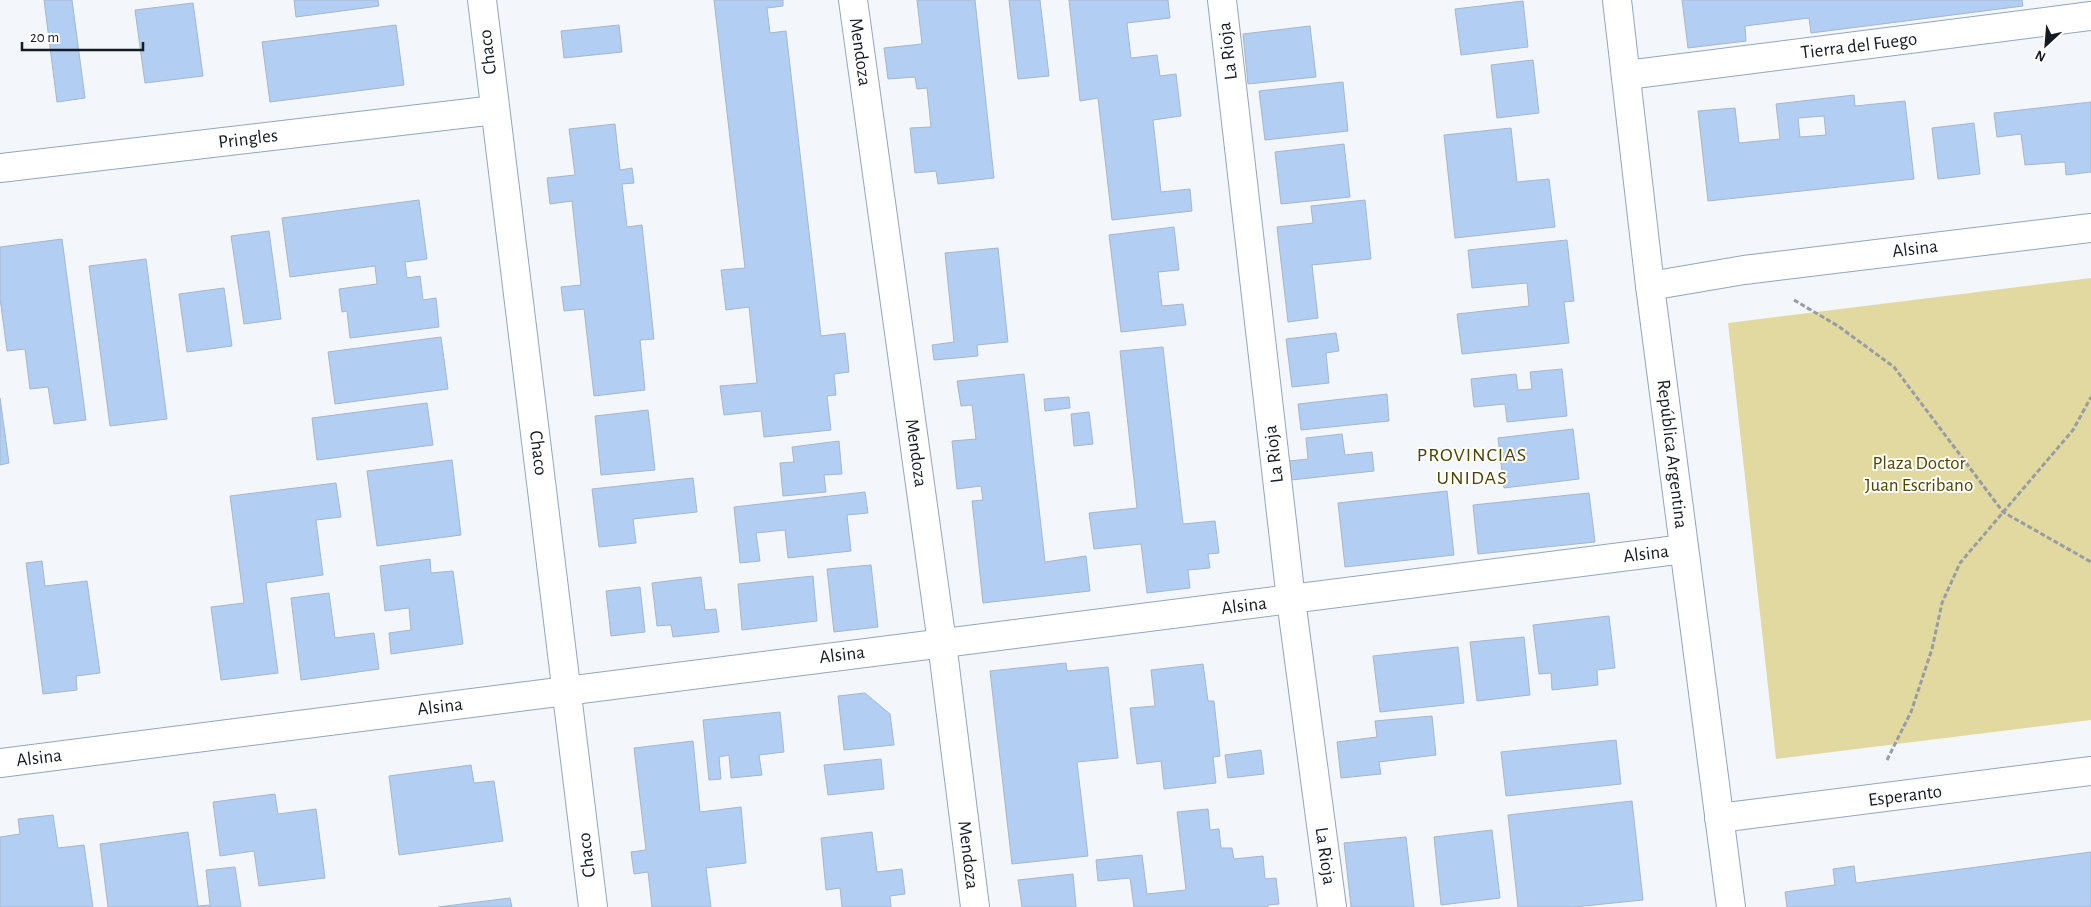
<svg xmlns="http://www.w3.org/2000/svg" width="2091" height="907" font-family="'Alegreya Sans',sans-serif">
  <rect width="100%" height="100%" fill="#f3f7fc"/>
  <polygon fill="#e2d9a0" points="2091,278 2091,720 1776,759 1728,323"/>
  <g fill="#b2cef3" stroke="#a5b6cd" fill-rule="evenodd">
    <polygon points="44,0 72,0 85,98 57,102"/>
    <polygon points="294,0 378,0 379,6 296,17"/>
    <polygon points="714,0 783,0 783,6 767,8 770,33 786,31 821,336 845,333 849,372 834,374 836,395 827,396 831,430 764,437 761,411 724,415 720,386 757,383 749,307 726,310 721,270 745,268"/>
    <polygon points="917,0 975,0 994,178 938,184 936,171 915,173 910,128 931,127 927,88 917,89 915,77 888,79 884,48 922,44"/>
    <polygon points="1009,0 1040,0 1049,76 1018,79"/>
    <polygon points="1069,0 1168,0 1170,18 1127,23 1131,58 1157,55 1160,76 1176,74 1181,116 1153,120 1161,192 1190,189 1192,211 1112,220 1098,98 1080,101"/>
    <polygon points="1682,0 2022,0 2023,6 1811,33 1809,18 1745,26 1746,41 1688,48"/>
    <polygon points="1523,1 1528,47 1461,55 1455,9"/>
    <polygon points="193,3 203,76 145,83 135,10"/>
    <polygon points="396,25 404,85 270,102 262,42"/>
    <polygon points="619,25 622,52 564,58 561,31"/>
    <polygon points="1310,26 1316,77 1248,84 1243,34"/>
    <polygon points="1533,60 1539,113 1497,118 1491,65"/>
    <polygon points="1343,82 1348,131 1265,140 1259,91"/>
    <path d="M1854,95L1855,106L1905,101L1914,179L1708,201L1698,111L1735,108L1739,143L1780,139L1776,104ZM1824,116L1826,135L1800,137L1798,118Z"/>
    <polygon points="2091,102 2091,172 2066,175 2065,162 2025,165 2021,134 1997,137 1994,113"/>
    <polygon points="1974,123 1980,174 1938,179 1932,128"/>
    <polygon points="615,124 620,170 632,168 634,183 622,184 627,227 642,225 654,339 640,340 645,390 594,396 584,309 564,311 561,287 581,285 572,201 550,204 547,178 575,175 569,129"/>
    <polygon points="1511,128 1517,182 1549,179 1555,227 1455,238 1444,135"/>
    <polygon points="1344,144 1350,197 1281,204 1275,152"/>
    <polygon points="419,200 427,259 405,262 407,278 420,276 423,300 436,298 439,327 350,338 347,311 342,312 339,289 377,284 375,266 290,277 282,218"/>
    <polygon points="1365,200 1371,259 1312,265 1318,318 1288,322 1277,227 1313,223 1311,206"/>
    <polygon points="1174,227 1179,270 1158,272 1162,306 1183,304 1186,325 1121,332 1109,235"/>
    <polygon points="269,231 281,319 244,324 231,236"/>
    <polygon points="62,239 86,420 54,424 48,387 30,389 25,349 7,351 0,298 0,247"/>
    <polygon points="1567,240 1574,301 1564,302 1569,343 1462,354 1457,314 1529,306 1527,283 1472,288 1468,250"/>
    <polygon points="998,248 1008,342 977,345 978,356 934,360 932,345 954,342 945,253"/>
    <polygon points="146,259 167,419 110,426 89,266"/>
    <polygon points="224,288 232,346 187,352 179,294"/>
    <polygon points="1336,333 1339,351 1326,353 1329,383 1292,387 1286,339"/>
    <polygon points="441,337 448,389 335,404 328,352"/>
    <polygon points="1163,347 1183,524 1215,521 1219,553 1208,554 1210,568 1188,570 1190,588 1147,593 1141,544 1094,549 1089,513 1137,508 1120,351"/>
    <polygon points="1562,369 1567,416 1507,422 1505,404 1474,407 1471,379 1516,374 1518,390 1532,389 1530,372"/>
    <polygon points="1024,374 1045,562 1086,556 1090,591 983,603 972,501 983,500 981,486 957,489 952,441 976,439 972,405 961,406 957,381"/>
    <polygon points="1387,394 1389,421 1301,430 1298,404"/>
    <polygon points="1069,397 1070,408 1045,411 1044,399"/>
    <polygon points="0,398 9,463 0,465"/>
    <polygon points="427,403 433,445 317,460 312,418"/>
    <polygon points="648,410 655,470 601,475 595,416"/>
    <polygon points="1089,412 1093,444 1074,446 1071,414"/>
    <polygon points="1573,429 1579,479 1504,488 1498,438"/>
    <polygon points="1342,434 1345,455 1372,452 1374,471 1291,480 1289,461 1308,459 1306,438"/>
    <polygon points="839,441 842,474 824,475 826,492 783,496 780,463 794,462 792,447"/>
    <polygon points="452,460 461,535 377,546 367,471"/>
    <polygon points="693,478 697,512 633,519 636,543 599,547 592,489"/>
    <polygon points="336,483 341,517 316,520 323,575 266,583 278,673 221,680 211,607 244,603 230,496"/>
    <polygon points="1447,491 1454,555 1345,567 1338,503"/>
    <polygon points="865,492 868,513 847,515 851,551 788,558 785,530 756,533 760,561 740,563 734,507"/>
    <polygon points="1589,493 1595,542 1478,554 1473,505"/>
    <polygon points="430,559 431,573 453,571 463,644 391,654 389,633 411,630 409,608 385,611 380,566"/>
    <polygon points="42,561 45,586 87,581 100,673 76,676 77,690 43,694 26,563"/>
    <polygon points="871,565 878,627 834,632 827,569"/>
    <polygon points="813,576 817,621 742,630 738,584"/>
    <polygon points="701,577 705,610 716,609 719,632 673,637 671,625 657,626 652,583"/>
    <polygon points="640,587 645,632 611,636 606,591"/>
    <polygon points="329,593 335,638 374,633 379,669 301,680 291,598"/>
    <polygon points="1609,616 1615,668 1597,670 1598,685 1552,690 1551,673 1539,674 1533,625"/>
    <polygon points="1524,637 1530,695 1477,701 1470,642"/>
    <polygon points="1458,647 1464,703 1380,712 1373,656"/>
    <polygon points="1066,663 1067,671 1108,667 1118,758 1077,762 1088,856 1012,864 990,671"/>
    <polygon points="1203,664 1208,701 1214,701 1220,756 1213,757 1216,783 1164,789 1161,761 1137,764 1130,708 1155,706 1151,670"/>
    <polygon points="865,693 890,714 894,745 844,750 838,696"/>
    <polygon points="780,712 784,752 759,755 762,775 731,778 729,755 719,757 721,779 709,780 703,720"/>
    <polygon points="1432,716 1436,755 1379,762 1381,774 1341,778 1337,742 1377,737 1375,721"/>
    <polygon points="1616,740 1621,784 1506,796 1501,752"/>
    <polygon points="693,741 700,812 741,807 746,863 706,868 711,907 652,907 648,872 634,874 631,852 646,850 634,748"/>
    <polygon points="1261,750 1264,774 1228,778 1225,755"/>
    <polygon points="881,759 884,789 828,795 824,765"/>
    <polygon points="471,765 474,783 494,781 503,841 399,855 389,776"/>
    <polygon points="275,794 278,814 316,809 325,878 259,886 254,851 220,856 213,802"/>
    <polygon points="1632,801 1643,900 1574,907 1518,907 1508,815"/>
    <polygon points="1208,809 1210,830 1219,829 1221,848 1232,848 1234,859 1263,856 1265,879 1276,878 1279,904 1268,905 1268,907 1134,907 1130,878 1098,881 1096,860 1142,855 1147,894 1186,890 1177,812"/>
    <polygon points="53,815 58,848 84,845 93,907 0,907 0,837 20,834 18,819"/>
    <polygon points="1492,830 1500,898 1441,905 1434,837"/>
    <polygon points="188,832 198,906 210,905 206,870 235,867 241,907 108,907 100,844"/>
    <polygon points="872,832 877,872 902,869 905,894 890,896 891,907 842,907 840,888 826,890 821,838"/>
    <polygon points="1406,837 1414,907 1351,907 1344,843"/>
    <polygon points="2091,852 2091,907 1787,907 1785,892 1835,885 1833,869 1854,866 1856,883"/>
    <polygon points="1073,874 1076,907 1022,907 1018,880"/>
    <polygon points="510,898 512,907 438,907"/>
  </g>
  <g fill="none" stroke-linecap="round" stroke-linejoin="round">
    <g stroke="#94a5bc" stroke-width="30">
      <g id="minor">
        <polyline points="853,0 942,643 975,907"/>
        <polyline points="1222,0 1291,600 1332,907"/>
        <polyline points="1617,0 1650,286 1731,907"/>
        <polyline points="1627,75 2091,16"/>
        <polyline points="0,168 495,110"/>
        <polyline points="1650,286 1744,270 2091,228"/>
        <polyline points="0,763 1684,549"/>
        <polyline points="1719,818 2091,771"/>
      </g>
    </g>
    <g stroke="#94a5bc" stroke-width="30">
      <polyline id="major" points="482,0 593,907"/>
    </g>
    <g stroke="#989ca3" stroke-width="3" stroke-dasharray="5 2.5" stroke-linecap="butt">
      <polyline points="1794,300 1838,326 1894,367 2003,512 2091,562"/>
      <polyline points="1887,760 1911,712 1932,649 1942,603 1960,563 2073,430 2091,397"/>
    </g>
    <use href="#minor" stroke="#fff" stroke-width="28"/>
    <use href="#major" stroke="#fff" stroke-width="28"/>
  </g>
  <g text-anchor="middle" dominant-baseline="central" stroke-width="4" stroke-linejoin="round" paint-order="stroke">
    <g font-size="19" fill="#151b23" stroke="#fff">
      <text transform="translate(1859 46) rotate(-7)">Tierra del Fuego</text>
      <text transform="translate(1228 51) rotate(-97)">La Rioja</text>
      <text transform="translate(488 52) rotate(-97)">Chaco</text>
      <text transform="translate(860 52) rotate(82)">Mendoza</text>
      <text transform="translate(248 139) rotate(-7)">Pringles</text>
      <text transform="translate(1915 249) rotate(-7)">Alsina</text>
      <text transform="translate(538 453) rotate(83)">Chaco</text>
      <text transform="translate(916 453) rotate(82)">Mendoza</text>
      <text transform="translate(1274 454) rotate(-97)">La Rioja</text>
      <text transform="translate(1672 454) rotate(83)">República Argentina</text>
      <text transform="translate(1646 554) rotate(-7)">Alsina</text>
      <text transform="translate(1244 606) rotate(-7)">Alsina</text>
      <text transform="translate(842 655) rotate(-7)">Alsina</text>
      <text transform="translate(440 707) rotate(-7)">Alsina</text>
      <text transform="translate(39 758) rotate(-7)">Alsina</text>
      <text transform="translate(1905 796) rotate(-7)">Esperanto</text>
      <text transform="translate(587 855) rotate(-97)">Chaco</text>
      <text transform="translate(968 855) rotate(83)">Mendoza</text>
      <text transform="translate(1325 856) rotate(82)">La Rioja</text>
    </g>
    <g font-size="19" fill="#4e4403" stroke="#fff">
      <text x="1919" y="463">Plaza Doctor<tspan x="1919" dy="22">Juan Escribano</tspan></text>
    </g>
    <g font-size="20" letter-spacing="1" fill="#4c4200" stroke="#fff">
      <text x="1472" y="455">PROVINCIAS<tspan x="1472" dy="23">UNIDAS</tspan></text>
    </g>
  </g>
  <g transform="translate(2046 45) rotate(206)" stroke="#ffffff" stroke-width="4" paint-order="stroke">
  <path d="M0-4L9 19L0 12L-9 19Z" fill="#151b23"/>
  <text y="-8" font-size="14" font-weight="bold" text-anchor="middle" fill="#151b23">N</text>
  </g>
  <path d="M22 42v8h121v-8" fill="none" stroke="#151b23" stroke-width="2.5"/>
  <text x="30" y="42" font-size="15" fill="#151b23" stroke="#ffffff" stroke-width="4" paint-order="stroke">20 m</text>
</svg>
